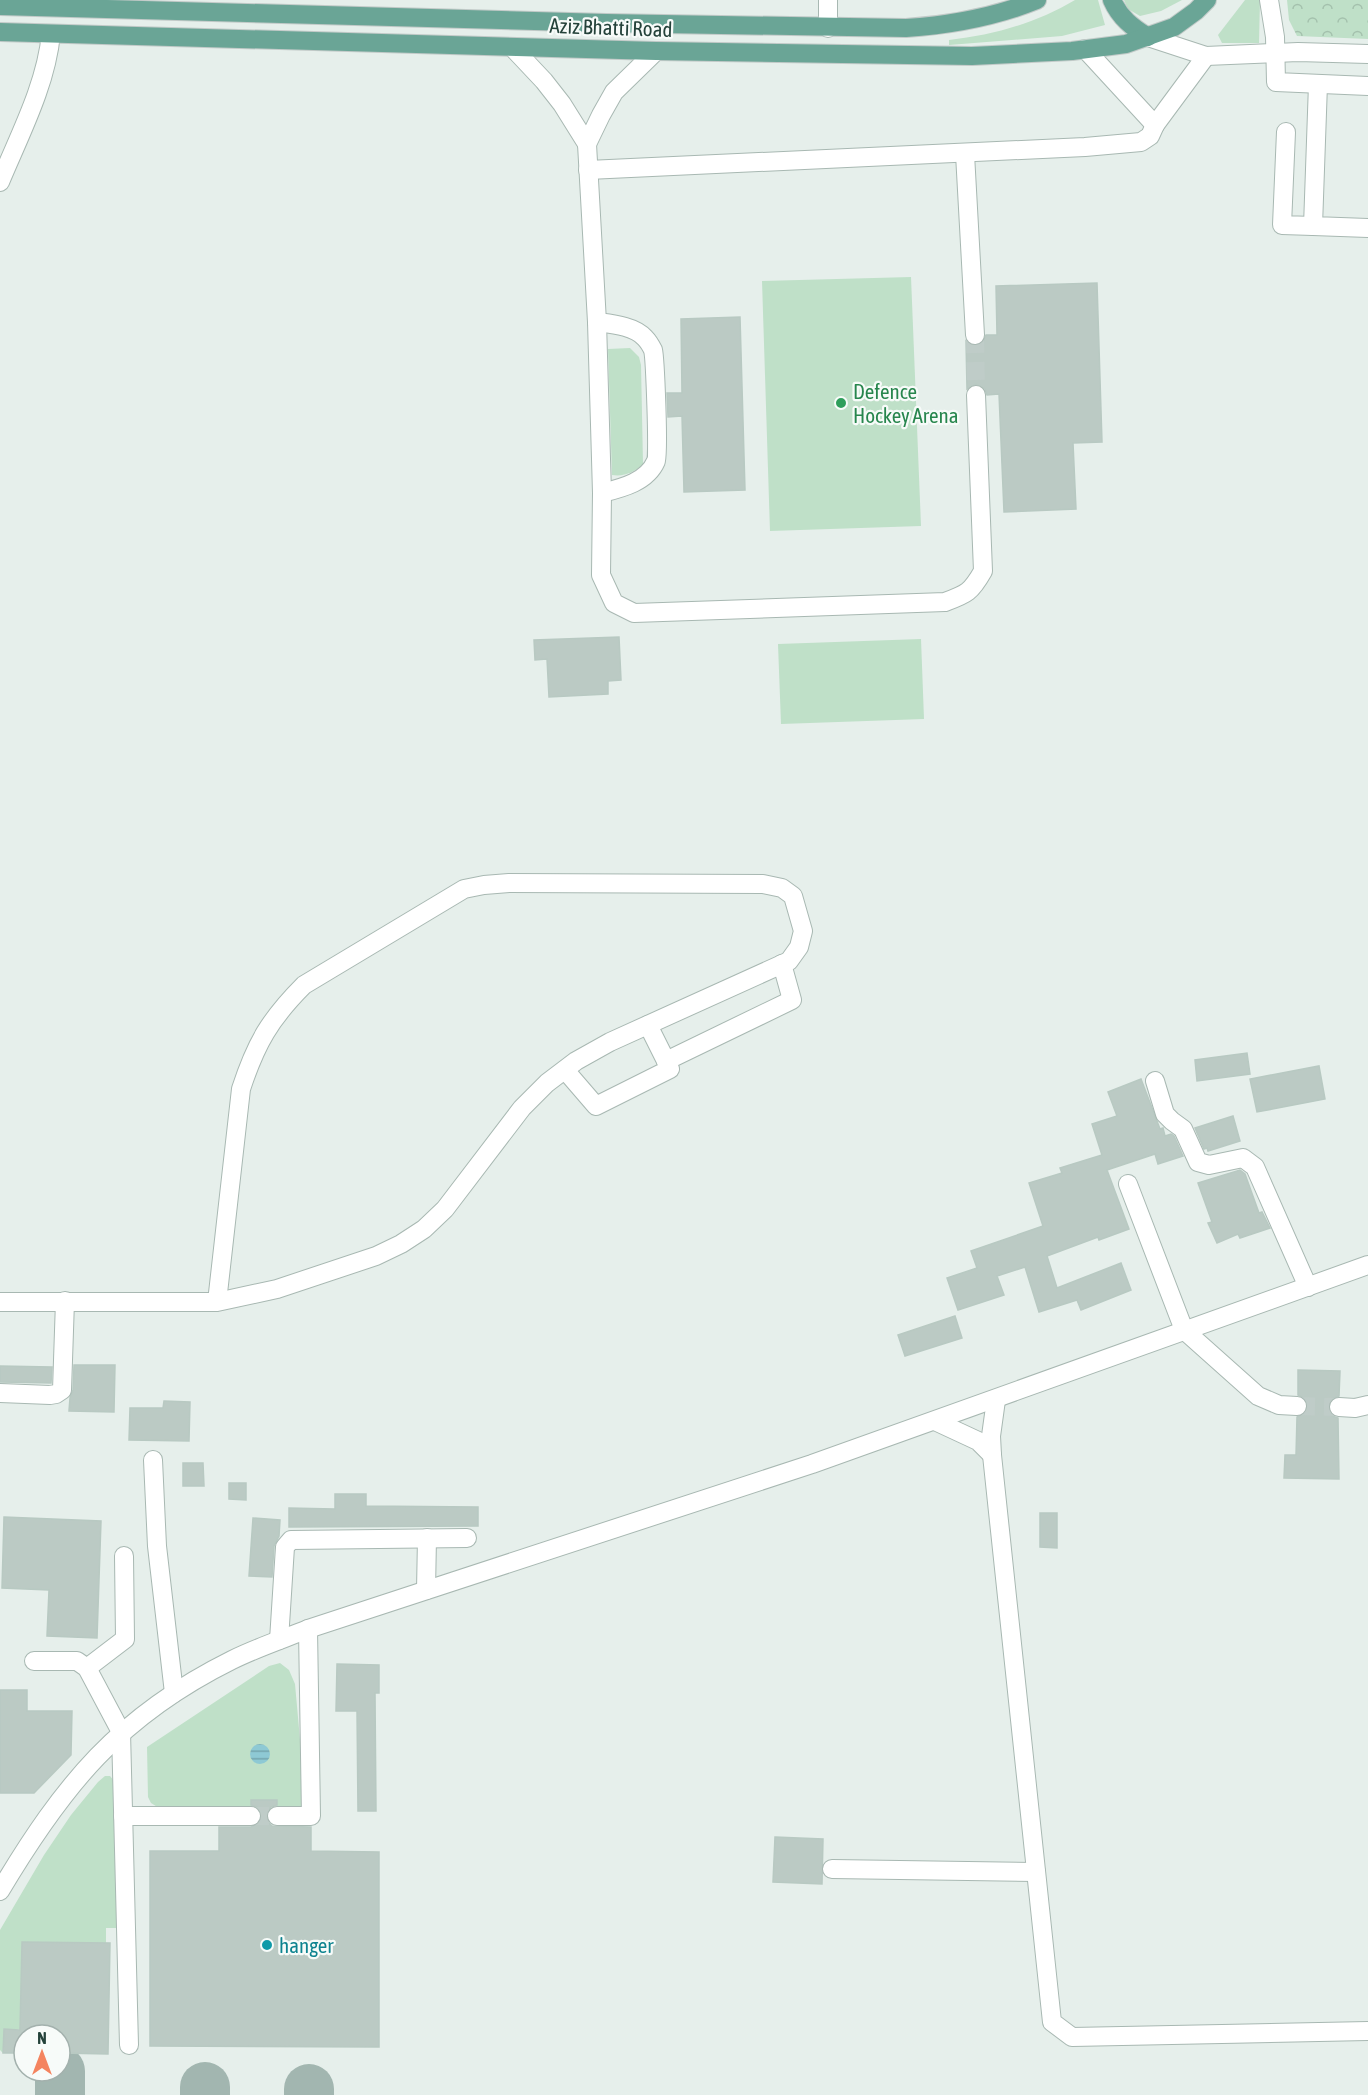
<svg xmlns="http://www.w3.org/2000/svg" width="1368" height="2095" font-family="'Asap Condensed',sans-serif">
  <defs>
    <pattern id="park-crowns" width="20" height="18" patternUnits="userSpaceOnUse" patternTransform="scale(1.5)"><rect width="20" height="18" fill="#bfe0c8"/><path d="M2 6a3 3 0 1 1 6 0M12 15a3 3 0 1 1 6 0" fill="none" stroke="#a4c1ad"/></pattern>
    <pattern id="water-rules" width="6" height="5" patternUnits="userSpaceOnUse" patternTransform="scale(1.5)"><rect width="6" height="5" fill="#8ec9d4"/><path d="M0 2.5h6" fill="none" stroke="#74a5ad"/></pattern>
  </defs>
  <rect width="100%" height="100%" fill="#e6efeb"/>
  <g fill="#bfe0c8">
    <path d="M1075,0H1098L1105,25L1062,36L949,45V40C994,35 1036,23 1075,0Z"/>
    <polygon points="1124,0 1182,0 1161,11 1140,16 1128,9"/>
    <polygon points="1245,0 1260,0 1259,43 1222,43 1218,35"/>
    <polygon points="911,277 921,526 770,531 762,281"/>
    <path d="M630,348L639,357L641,365L643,464C635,472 624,477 612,475L608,349Z"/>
    <polygon points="921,639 924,719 781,724 778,644"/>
    <polygon points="280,1663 289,1670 295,1684 305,1795 301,1806 296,1810 277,1810 277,1800 252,1800 251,1812 159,1808 151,1803 148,1797 147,1747 269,1666"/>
    <polygon points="105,1776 110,1776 115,1782 122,1928 106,1928 106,1943 22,1942 20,2029 4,2029 3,2053 0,2050 0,1930 44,1855 71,1815 98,1782"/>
  </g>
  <polygon fill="url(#park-crowns)" points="1287,0 1368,0 1368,39 1297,36 1289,20"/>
  <circle fill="url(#water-rules)" cx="260" cy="1754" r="10"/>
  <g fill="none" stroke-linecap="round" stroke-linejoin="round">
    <g stroke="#a2b6b0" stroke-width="50">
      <polyline points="60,2095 60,2071"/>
      <polyline points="205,2095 205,2087"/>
      <polyline points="309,2095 309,2089"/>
    </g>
  </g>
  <g fill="#bbcac4" stroke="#b8c9c2" stroke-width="1.5">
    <polygon points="1097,283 1102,442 1073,443 1076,509 1004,512 999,394 987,395 985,389 976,384 967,389 966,341 970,345 976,346 982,344 986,335 997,335 996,286"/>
    <polygon points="740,317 745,490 684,492 682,416 668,417 667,393 682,393 681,319"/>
    <polygon points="619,637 621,680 608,681 608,694 549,697 547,659 535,660 534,640"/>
    <polygon points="1247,1053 1250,1074 1197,1081 1195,1060"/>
    <polygon points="1319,1066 1325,1099 1257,1112 1250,1079"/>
    <polygon points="1141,1079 1160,1129 1163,1128 1165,1136 1171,1134 1174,1136 1183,1156 1158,1164 1155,1154 1107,1170 1129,1229 1099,1240 1098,1237 1047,1256 1057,1288 1121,1263 1131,1290 1081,1310 1077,1300 1039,1312 1025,1267 997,1276 1004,1295 958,1310 947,1278 977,1268 971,1251 1043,1226 1029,1183 1062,1173 1060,1168 1102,1155 1092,1124 1117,1116 1108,1092"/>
    <polygon points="1233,1116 1240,1141 1208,1151 1207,1148 1204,1149 1195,1128"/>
    <polygon points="1240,1170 1245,1174 1259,1213 1262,1212 1270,1228 1240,1238 1238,1234 1217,1243 1208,1223 1212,1222 1198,1183"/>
    <polygon points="955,1316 962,1338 905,1356 898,1335"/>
    <polygon points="74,1365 115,1365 114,1412 69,1411 70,1398 73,1390"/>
    <polygon points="0,1366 52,1367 51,1383 0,1382"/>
    <polygon points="1298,1370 1340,1371 1339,1396 1330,1400 1328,1407 1332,1416 1338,1418 1339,1479 1284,1478 1285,1455 1296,1455 1297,1417 1306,1413 1308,1407 1307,1400 1298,1395"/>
    <polygon points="164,1401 190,1402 189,1441 129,1440 130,1408 163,1408"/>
    <polygon points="183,1463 203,1463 204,1486 183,1486"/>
    <polygon points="229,1483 246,1483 246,1500 229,1499"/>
    <polygon points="335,1494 366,1494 366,1506 478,1507 478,1526 289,1527 289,1508 335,1509"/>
    <polygon points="1040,1513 1057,1513 1057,1548 1040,1547"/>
    <polygon points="4,1517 101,1521 97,1638 47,1636 49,1590 2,1588"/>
    <polygon points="253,1518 280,1520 279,1536 274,1546 272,1577 249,1576"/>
    <polygon points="337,1664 379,1665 379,1693 375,1693 376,1811 358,1811 357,1711 336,1711"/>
    <polygon points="0,1690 27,1690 27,1711 72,1711 71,1755 34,1793 0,1793"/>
    <polygon points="251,1800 277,1800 277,1805 271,1807 266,1815 268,1822 272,1826 311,1827 311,1851 379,1852 379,2047 150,2046 150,1851 219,1851 219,1827 251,1827 260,1822 261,1811 257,1807 251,1805"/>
    <polygon points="775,1837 823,1839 822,1884 773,1882"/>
    <polygon points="22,1942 110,1943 108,2054 60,2053 60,2035 24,2035 24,2053 3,2053 4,2029 20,2030"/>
  </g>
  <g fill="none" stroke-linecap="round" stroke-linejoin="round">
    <g stroke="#bfccc8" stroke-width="18" stroke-dasharray="18 9" stroke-linecap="butt">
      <polyline points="975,335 976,395"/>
      <polyline points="1297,1406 1339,1407"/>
      <polyline points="251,1816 277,1816"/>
    </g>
    <g stroke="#a8b8b2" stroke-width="20">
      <g id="minor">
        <polyline points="1269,0 1275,37 1276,82 1368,86"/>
        <polyline points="828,28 828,0"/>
        <polyline points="1148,37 1206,56 1298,52 1368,54"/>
        <polyline points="512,47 544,81 562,104 587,144 601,115 614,92 656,51"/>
        <polyline points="1085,49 1155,125 1206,56"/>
        <polyline points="1318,84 1313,226 1368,228"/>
        <polyline points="1286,132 1282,225 1313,226"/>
        <path d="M587,144L597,322L602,493L601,575L614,603L634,613L945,602C967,594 971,592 983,571L976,395"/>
        <polyline points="965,154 975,335"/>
        <polyline points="588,170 1085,147 1141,142 1150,136 1155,125"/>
        <path d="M0,182C20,134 46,85 51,34"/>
        <path d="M597,322C612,324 635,326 645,338C647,340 651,346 653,350C655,357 659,455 656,461C647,482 622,488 602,493"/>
        <polyline points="666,1061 792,1000 782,964"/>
        <polyline points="565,1070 596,1106 670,1069 648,1025"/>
        <polyline points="1155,1081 1165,1114 1172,1121 1183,1129 1198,1162 1209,1165 1243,1158 1255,1167 1308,1287"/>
        <polyline points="1128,1184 1184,1330 1258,1396 1279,1405 1297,1406"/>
        <path d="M0,1302H217L277,1289L376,1256L401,1244L424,1229L445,1209L522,1108L547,1083L576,1061L610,1042L789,961L799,947L803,931L793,896L782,888L763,884L509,883L484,885L464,889L304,985C270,1019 256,1043 241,1089L217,1302"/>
        <polyline points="0,1393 50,1395 56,1394 62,1390 65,1301"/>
        <polyline points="996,1400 991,1436 992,1455 1052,2022 1072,2037 1368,2031"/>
        <polyline points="1339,1407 1355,1408 1368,1405"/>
        <polyline points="935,1421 978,1441 992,1455"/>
        <polyline points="153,1460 157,1546 174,1693"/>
        <polyline points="426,1590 427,1538"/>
        <polyline points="279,1640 285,1547 291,1540 467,1538"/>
        <polyline points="34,1661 77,1661 87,1668 121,1732 129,2045"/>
        <polyline points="87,1668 125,1639 124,1556"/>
        <polyline points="123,1816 251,1816"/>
        <polyline points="277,1816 311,1816 308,1629"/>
        <polyline points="832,1869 1036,1872"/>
        <path d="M0,1891C63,1785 119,1716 232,1660C256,1648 283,1639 308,1629L812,1464L1368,1265"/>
      </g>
    </g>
    <g stroke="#c2cac8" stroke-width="20">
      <g id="major">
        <path d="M1112,0C1120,18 1132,27 1148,37"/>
        <path d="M0,6L606,23L906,28C951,25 995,17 1037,0"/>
        <polyline points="0,32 656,51 972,56 1072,51 1126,44 1174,27 1196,11 1207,0"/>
      </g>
    </g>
    <use href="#minor" stroke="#fff" stroke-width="18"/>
    <use href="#major" stroke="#6aa596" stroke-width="18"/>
  </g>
  <circle fill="#2e9e5b" stroke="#f7fbf9" stroke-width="2" cx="841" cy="403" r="6"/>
  <circle fill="#0f9aa8" stroke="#f7fbf9" stroke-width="2" cx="267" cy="1945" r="6"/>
  <g text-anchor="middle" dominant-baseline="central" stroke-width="4.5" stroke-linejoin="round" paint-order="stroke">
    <g font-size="21" fill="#24423a" stroke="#f7fbf9">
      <text transform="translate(611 27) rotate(2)">Aziz Bhatti Road</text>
    </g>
    <g font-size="21" fill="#27864d" stroke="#f7fbf9" text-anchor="start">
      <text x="853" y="391">Defence<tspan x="853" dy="24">Hockey Arena</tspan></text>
    </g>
    <g font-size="21" fill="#0d838f" stroke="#f7fbf9" text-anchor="start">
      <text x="279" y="1945">hanger</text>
    </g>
  </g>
  <g transform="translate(42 2053)"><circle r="28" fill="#f7fbf9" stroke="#a3b1ad" stroke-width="1.5"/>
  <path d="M0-4.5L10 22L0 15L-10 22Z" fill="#f4845f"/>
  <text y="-9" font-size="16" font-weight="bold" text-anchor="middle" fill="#24423a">N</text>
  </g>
</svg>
